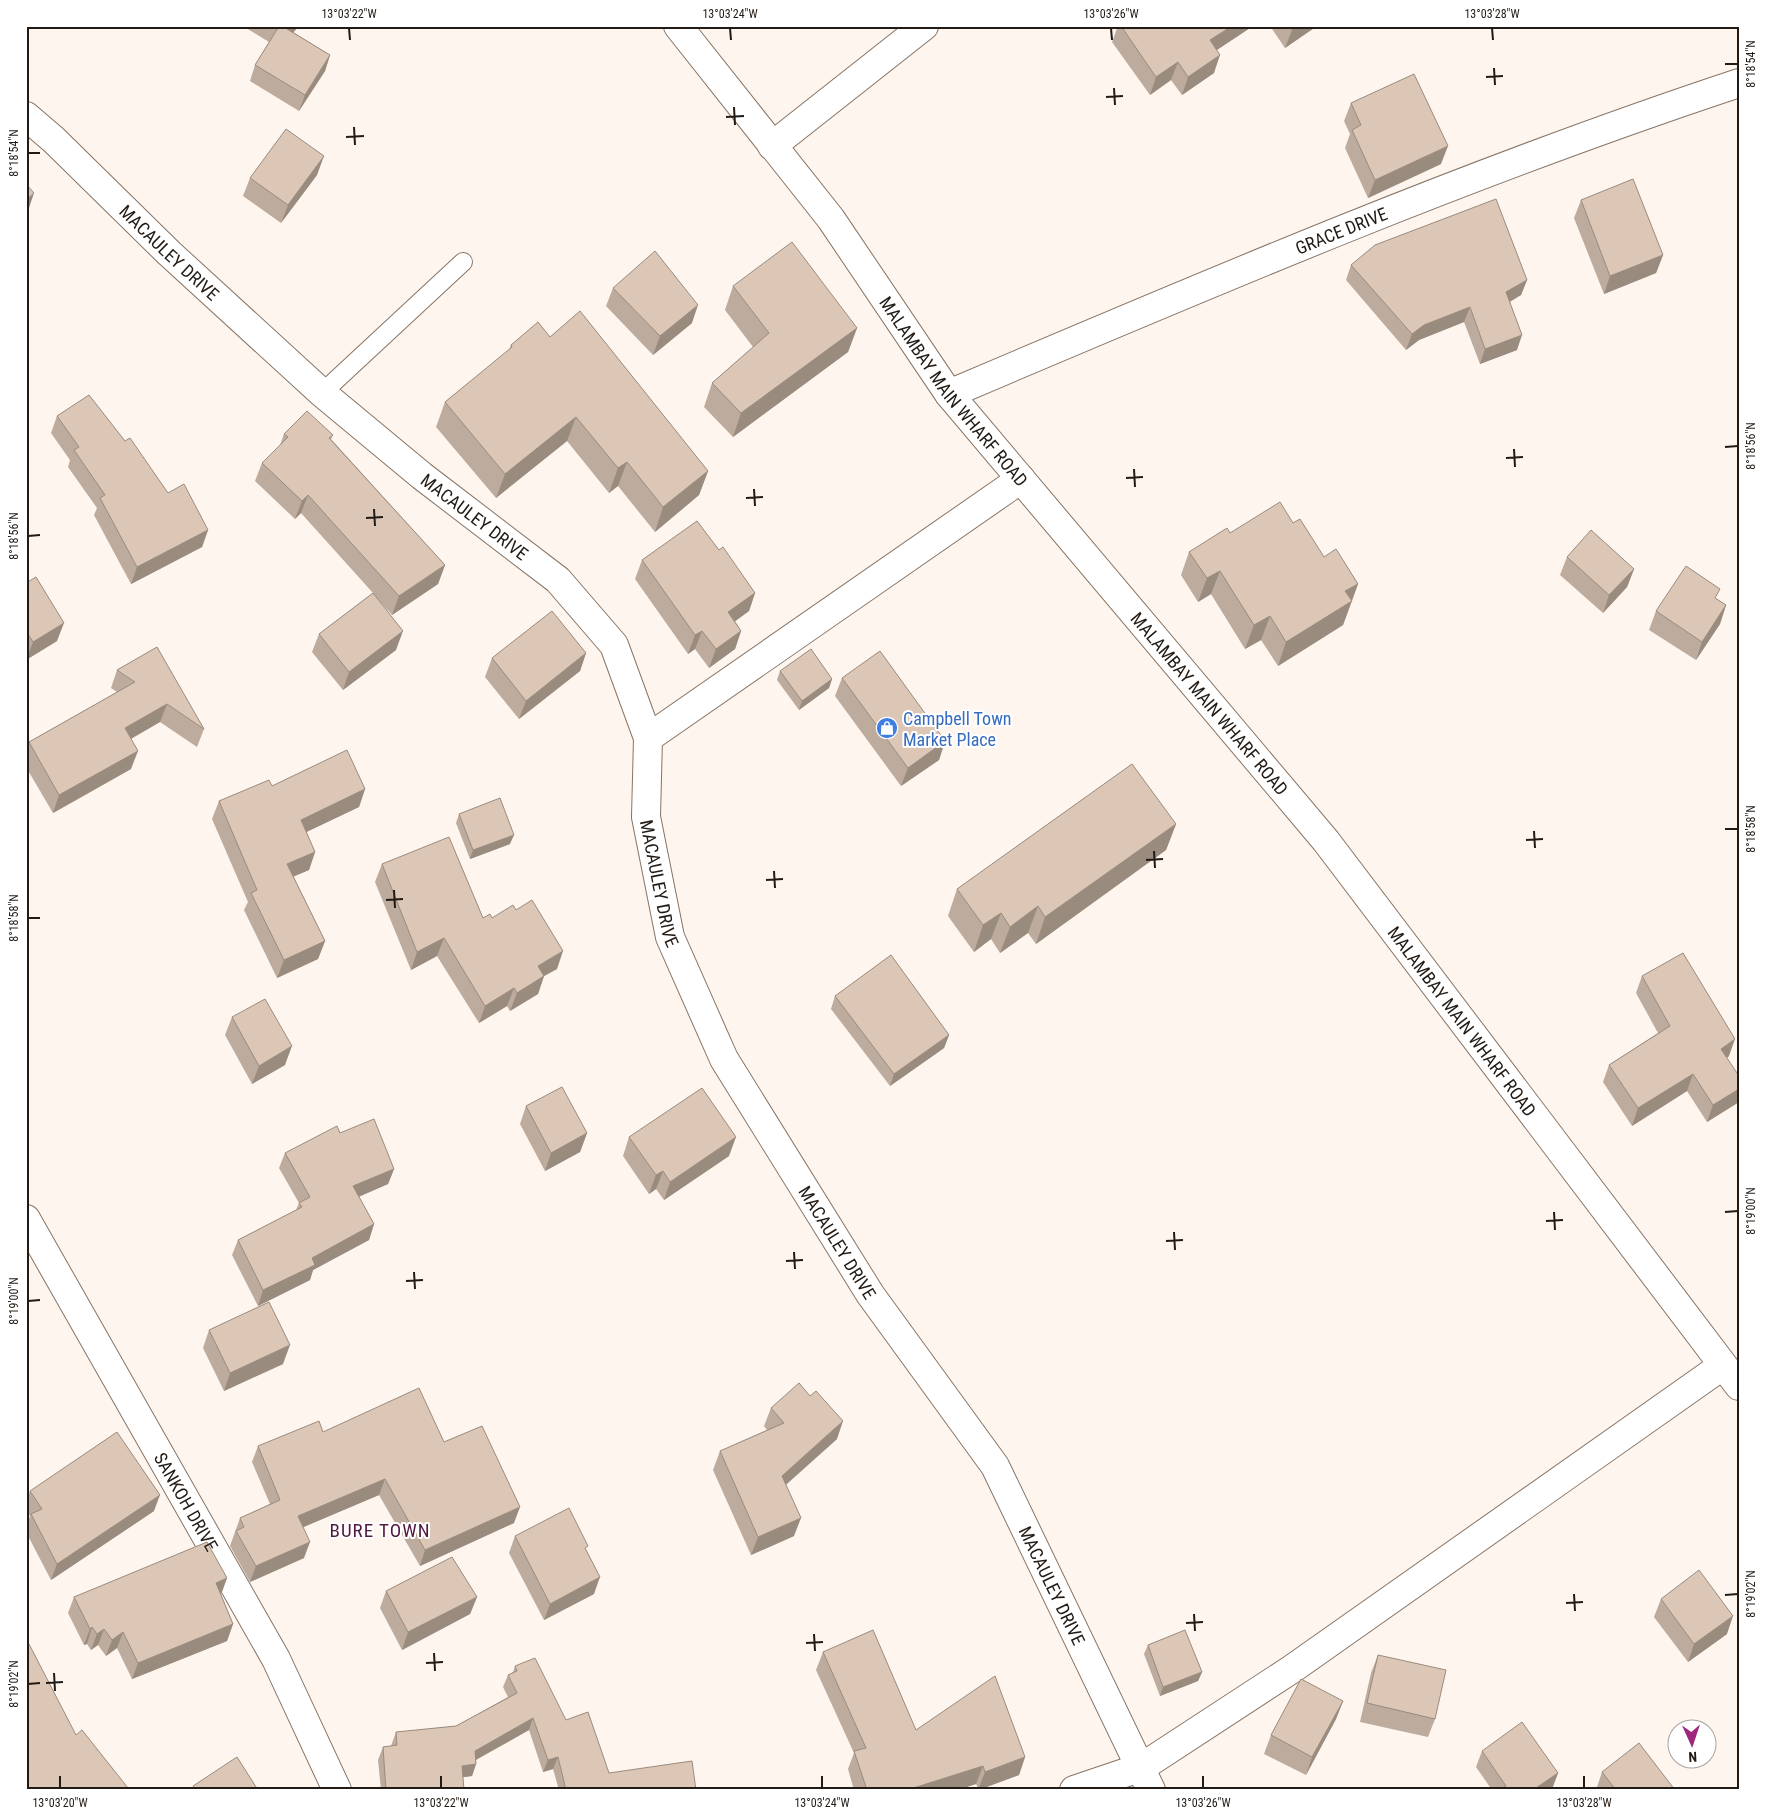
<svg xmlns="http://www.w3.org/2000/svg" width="1765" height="1816" font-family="'Roboto Condensed',sans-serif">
  <rect width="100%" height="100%" fill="#fef5ee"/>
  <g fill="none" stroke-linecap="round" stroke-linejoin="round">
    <g stroke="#877465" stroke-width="20">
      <polyline id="service" points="322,393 463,262"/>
    </g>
    <g stroke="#877465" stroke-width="30">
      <g id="minor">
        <path id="s1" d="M26,116L54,140L169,253L322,393L422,476L558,580L614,645L648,738L646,817L670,937L724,1059L870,1294L995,1466L1151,1790"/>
        <polyline points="772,146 924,26"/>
        <path id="s2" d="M949,394C1210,283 1470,172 1739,83"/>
        <polyline points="648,738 1021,479"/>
        <path id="s3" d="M26,1219L276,1659L337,1790"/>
        <polyline points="1074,1790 1142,1767 1292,1669 1722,1366"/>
      </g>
    </g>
    <g stroke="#877465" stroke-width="30">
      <g id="tertiary">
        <path id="s4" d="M678,26L831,219L949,394L1326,841L1739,1386"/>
      </g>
    </g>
    <use href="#service" stroke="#fff" stroke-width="18"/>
    <use href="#minor" stroke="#fff" stroke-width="28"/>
    <use href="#tertiary" stroke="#fff" stroke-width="28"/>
  </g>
  <g fill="#bdab9d">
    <polygon points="243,26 299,26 293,32 330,55 325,71 299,111 250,81 255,65 269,42"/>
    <polygon points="1118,26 1253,26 1217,50 1214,73 1182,95 1171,80 1150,95 1112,42"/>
    <polygon points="1270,26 1317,26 1285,48"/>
    <polygon points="1351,103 1441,164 1368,198 1345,148 1350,134 1344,121"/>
    <polygon points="317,175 281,223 243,196 250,178"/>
    <polygon points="1581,200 1663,255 1656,273 1604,294 1574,218"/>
    <polygon points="1351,265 1527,280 1521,295 1510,302 1517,350 1480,364 1464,322 1419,340 1406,350 1346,280"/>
    <polygon points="733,286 857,328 848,352 733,437 704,407 712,383 753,347 725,310"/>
    <polygon points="613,288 692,323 653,355 606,306"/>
    <polygon points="550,337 708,471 699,495 655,532 618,486 609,493 567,441 496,498 436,427 445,402 509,350 511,345"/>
    <polygon points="57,416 125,441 168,493 208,530 202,547 131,584 94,515 97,508 68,467 70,460 51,433"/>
    <polygon points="284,434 333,435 331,439 445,565 438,584 392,615 377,598 396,650 343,690 312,652 319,634 373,593 301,513 295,519 255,481 262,463 280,445"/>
    <polygon points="1293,523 1324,557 1358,584 1343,625 1278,666 1261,640 1245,649 1211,594 1198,602 1181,575 1189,552 1230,533"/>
    <polygon points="719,550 755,593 749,611 735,621 741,631 735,649 709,668 695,649 688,654 635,579 642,560"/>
    <polygon points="1567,557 1634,569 1627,587 1603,613 1560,575"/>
    <polygon points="26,583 57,641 26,660"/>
    <polygon points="1717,599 1726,605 1720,624 1696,660 1649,630 1656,611"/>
    <polygon points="586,653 580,671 519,719 485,677 492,658"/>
    <polygon points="117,670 204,729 197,747 160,722 131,739 131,769 53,813 26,767 26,750 29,742 117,692 111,688"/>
    <polygon points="780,671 832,679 829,688 799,710 777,680"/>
    <polygon points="842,678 945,741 939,760 901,786 835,696"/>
    <polygon points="272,786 365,789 359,807 306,832 315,852 309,870 293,876 325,941 318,959 277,978 244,910 248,902 212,819 219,801"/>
    <polygon points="459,814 510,844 470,859 456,823"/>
    <polygon points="1176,824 1166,850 1036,944 1028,933 1000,953 991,939 974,952 948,916 957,889"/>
    <polygon points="382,864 483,918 492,918 516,910 557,969 544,976 538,994 510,1011 507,1006 479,1023 437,956 411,970 375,882"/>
    <polygon points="1642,976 1729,1056 1727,1058 1739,1102 1707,1122 1687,1091 1632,1126 1603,1082 1609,1065 1658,1033 1636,993"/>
    <polygon points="835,996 949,1035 944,1048 890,1086 831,1009"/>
    <polygon points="232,1017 285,1065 252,1084 225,1035"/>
    <polygon points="526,1106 587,1133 580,1152 545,1171 520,1124"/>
    <polygon points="340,1133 394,1169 388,1184 359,1197 374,1224 369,1240 313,1270 310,1280 258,1306 232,1255 238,1240 296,1210 299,1203 279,1168 285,1153"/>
    <polygon points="629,1137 729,1156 664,1200 656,1189 649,1194 623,1156"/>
    <polygon points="209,1330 283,1364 224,1391 203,1348"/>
    <polygon points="771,1408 837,1439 786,1485 794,1536 751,1555 713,1470 720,1451 767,1430 764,1426"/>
    <polygon points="323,1432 444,1442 514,1523 420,1566 379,1495 303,1527 304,1558 250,1582 230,1546 240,1518 270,1504 252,1462 258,1446"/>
    <polygon points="30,1491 154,1511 51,1580 26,1532 26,1527 30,1516 26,1510 26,1502"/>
    <polygon points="515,1536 587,1551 594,1594 544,1620 509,1553"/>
    <polygon points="227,1578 221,1595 233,1624 227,1641 132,1679 117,1648 106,1656 98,1645 91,1650 87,1644 84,1645 68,1613 74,1597"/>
    <polygon points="386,1591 477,1597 470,1614 402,1650 380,1608"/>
    <polygon points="1661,1599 1727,1634 1688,1662 1654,1617"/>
    <polygon points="1148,1645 1202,1672 1198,1681 1160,1696 1144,1654"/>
    <polygon points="823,1652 916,1730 1025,1757 1019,1775 979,1790 976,1784 957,1790 854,1790 848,1769 854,1753 816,1670"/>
    <polygon points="1378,1655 1435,1719 1428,1737 1360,1722 1371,1673"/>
    <polygon points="515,1666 566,1720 609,1773 696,1790 559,1790 553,1769 543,1772 529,1730 476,1760 476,1764 472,1776 463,1777 464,1790 381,1790 378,1760 383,1747 391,1746 396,1732 456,1726 508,1697 503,1687 508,1675 513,1672"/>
    <polygon points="1343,1701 1336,1719 1306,1775 1264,1754 1271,1735"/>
    <polygon points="1482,1751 1558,1773 1552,1789 1550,1790 1492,1790 1476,1767"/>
    <polygon points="1602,1772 1675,1790 1596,1790"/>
  </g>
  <g fill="#9a8b7f">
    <polygon points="290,26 299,26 282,45 287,29"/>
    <polygon points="1232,26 1253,26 1203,59 1210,40"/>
    <polygon points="1297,26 1317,26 1285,48 1292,30"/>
    <polygon points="330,55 325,71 299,111 305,95"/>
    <polygon points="1220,55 1214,73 1182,95 1188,77"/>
    <polygon points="1178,62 1171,80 1150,95 1156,77"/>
    <polygon points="1448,146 1441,164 1368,198 1375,180"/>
    <polygon points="324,156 317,175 281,223 288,205"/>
    <polygon points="34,193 29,208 26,210 26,200"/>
    <polygon points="1663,255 1656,273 1604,294 1610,276"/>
    <polygon points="1527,280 1521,295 1500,307 1506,292"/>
    <polygon points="698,305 692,323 653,355 660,336"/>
    <polygon points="1470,307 1464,322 1419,340 1406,350 1412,334 1424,325"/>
    <polygon points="857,328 848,352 733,437 741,413"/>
    <polygon points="1522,335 1517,350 1480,364 1485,349"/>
    <polygon points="576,417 567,441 496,498 505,474"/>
    <polygon points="627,462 618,486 609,493 618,468"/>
    <polygon points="708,471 699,495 655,532 663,507"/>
    <polygon points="308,495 301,513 295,519 302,501"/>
    <polygon points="208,530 202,547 131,584 137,567"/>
    <polygon points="445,565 438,584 392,615 399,596"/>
    <polygon points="1634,569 1627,587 1603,613 1609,595"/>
    <polygon points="1220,571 1211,594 1198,602 1207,578"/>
    <polygon points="1358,584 1343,625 1278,666 1286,642 1345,591"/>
    <polygon points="755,593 749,611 722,631 728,612"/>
    <polygon points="1726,605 1720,624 1696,660 1702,642"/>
    <polygon points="1270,616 1261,640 1245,649 1254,625"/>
    <polygon points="64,623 57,641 26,660 33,642"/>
    <polygon points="403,631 396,650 343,690 349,672"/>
    <polygon points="702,631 695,649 688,654 695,635"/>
    <polygon points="741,631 735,649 709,668 716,649"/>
    <polygon points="586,653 580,671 519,719 526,701"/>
    <polygon points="832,679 829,688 799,710 802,701"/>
    <polygon points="167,704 160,722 118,746 125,728"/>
    <polygon points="945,741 939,760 901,786 908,768"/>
    <polygon points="138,751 131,769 53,813 59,795"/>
    <polygon points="365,789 359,807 294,838 301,820"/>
    <polygon points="1176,824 1166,850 1036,944 1045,917"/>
    <polygon points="514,835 510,844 470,859 473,850"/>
    <polygon points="315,852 309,870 281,882 287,864"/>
    <polygon points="1038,906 1028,933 1000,953 1010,927"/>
    <polygon points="1001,913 991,939 974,952 983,925"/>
    <polygon points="444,938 437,956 411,970 417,952"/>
    <polygon points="325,941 318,959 277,978 284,960"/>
    <polygon points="563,951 557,969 544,976 538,994 510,1011 517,993 538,966"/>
    <polygon points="514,988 507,1006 479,1023 485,1006"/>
    <polygon points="949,1035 944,1048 890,1086 894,1074"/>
    <polygon points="1735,1039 1729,1056 1715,1066 1721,1049"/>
    <polygon points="292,1046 285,1065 252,1084 259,1066"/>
    <polygon points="1693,1074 1687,1091 1632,1126 1638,1108"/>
    <polygon points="1739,1089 1739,1102 1707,1122 1713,1105"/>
    <polygon points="587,1133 580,1152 545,1171 551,1153"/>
    <polygon points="736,1137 729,1156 664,1200 670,1182"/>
    <polygon points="394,1169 388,1184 348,1201 353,1186"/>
    <polygon points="663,1171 656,1189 649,1194 656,1175"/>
    <polygon points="374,1224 369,1240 313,1270 310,1280 258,1306 263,1290 312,1258"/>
    <polygon points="290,1345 283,1364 224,1391 230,1373"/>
    <polygon points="843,1421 837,1439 775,1494 782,1476"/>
    <polygon points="385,1479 379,1495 292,1532 298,1516"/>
    <polygon points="160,1495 154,1511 51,1580 57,1564"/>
    <polygon points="520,1507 514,1523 420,1566 425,1550"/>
    <polygon points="801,1518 794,1536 751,1555 758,1537"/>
    <polygon points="310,1542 304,1558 250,1582 256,1566"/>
    <polygon points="600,1577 594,1594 544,1620 550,1604"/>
    <polygon points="227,1578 221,1594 210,1599 216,1583"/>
    <polygon points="477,1597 470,1614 402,1650 408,1632"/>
    <polygon points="1733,1616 1727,1634 1688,1662 1694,1644"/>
    <polygon points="233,1624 227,1641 132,1679 138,1663"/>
    <polygon points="92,1627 87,1644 84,1645 90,1629"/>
    <polygon points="104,1629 98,1645 91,1650 97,1634"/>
    <polygon points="123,1632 117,1648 106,1656 112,1640"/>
    <polygon points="1202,1672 1198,1681 1160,1696 1163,1687"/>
    <polygon points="1343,1701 1336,1719 1306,1775 1312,1757"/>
    <polygon points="533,1718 529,1730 470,1763 475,1751"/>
    <polygon points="558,1757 553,1769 543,1772 548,1760"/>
    <polygon points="1025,1757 1019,1775 978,1790 985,1772"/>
    <polygon points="476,1764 472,1776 457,1778 462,1766"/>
    <polygon points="983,1766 976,1784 957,1790 907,1790"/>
    <polygon points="1558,1773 1552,1789 1550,1790 1533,1790"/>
  </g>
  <g fill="#dcc7b6" stroke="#9a8b7f">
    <polygon points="275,26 290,26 287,29 330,55 305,95 255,65 278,28"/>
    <polygon points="1121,26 1232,26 1210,40 1220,55 1188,77 1178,62 1156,77"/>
    <polygon points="1289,26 1297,26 1292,30"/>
    <polygon points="1414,74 1448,146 1375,180 1352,130 1361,125 1351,103"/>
    <polygon points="286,129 324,156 288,205 250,178"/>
    <polygon points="1633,179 1663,255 1610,276 1581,200"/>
    <polygon points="26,184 34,193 26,200"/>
    <polygon points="1496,199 1527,280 1506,292 1522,335 1485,349 1470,307 1424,325 1412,334 1351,265 1375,245"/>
    <polygon points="792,242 857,328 741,413 712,383 769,333 733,286"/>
    <polygon points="655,251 698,305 660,336 613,288"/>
    <polygon points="580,311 708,471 663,507 627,462 618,468 576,417 505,474 445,402 512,347 511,345 538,322 550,337"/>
    <polygon points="89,395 125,441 130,438 168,493 184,484 208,530 137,567 100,498 105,495 74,450 79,447 57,416"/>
    <polygon points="307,411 333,435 329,438 445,565 399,596 308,495 302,501 262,463 288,437 284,434"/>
    <polygon points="1280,502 1293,523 1300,519 1324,557 1336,549 1358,584 1345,591 1352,601 1286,642 1270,616 1254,625 1220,571 1207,578 1189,552 1227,528 1230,533"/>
    <polygon points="697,521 719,550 723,547 755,593 728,612 741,631 716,649 702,631 695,635 642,560"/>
    <polygon points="1591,530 1634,569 1609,595 1567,557"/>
    <polygon points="1686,566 1720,589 1715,598 1726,605 1702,642 1656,611"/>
    <polygon points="36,577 64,623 33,642 26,631 26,583"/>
    <polygon points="373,593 403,631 349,672 319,634"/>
    <polygon points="552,611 586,653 526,701 492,658"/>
    <polygon points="157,647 204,729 167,704 125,728 138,751 59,795 29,742 135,682 117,670"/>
    <polygon points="811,649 832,679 802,701 780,671"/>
    <polygon points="880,651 945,741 908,768 842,678"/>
    <polygon points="347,750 365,789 301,820 315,852 287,864 325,941 284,960 251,893 257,890 219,801 269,780 272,786"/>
    <polygon points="1132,764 1176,824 1045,917 1038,906 1010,927 1001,913 983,925 957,889"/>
    <polygon points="500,798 514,835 473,850 459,814"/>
    <polygon points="449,837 483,918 490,914 492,918 513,905 516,910 532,900 563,951 538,966 544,976 517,993 514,988 485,1006 444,938 417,952 382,864"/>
    <polygon points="1683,953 1735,1039 1721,1049 1739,1076 1739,1089 1713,1105 1693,1074 1638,1108 1609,1065 1670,1026 1642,976"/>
    <polygon points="891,955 949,1035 894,1074 835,996"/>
    <polygon points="265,999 292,1046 259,1066 232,1017"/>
    <polygon points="562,1087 587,1133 551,1153 526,1106"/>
    <polygon points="702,1088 736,1137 670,1182 663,1171 656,1175 629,1137"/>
    <polygon points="374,1119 394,1169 353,1186 374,1224 312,1258 315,1265 263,1290 238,1240 302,1207 299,1203 310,1197 285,1153 337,1126 340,1133"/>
    <polygon points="269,1302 290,1345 230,1373 209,1330"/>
    <polygon points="799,1383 810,1396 816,1391 843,1421 782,1476 801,1518 758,1537 720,1451 784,1423 771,1408"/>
    <polygon points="419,1388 444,1442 482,1426 520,1507 425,1550 385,1479 298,1516 310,1542 256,1566 236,1531 244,1527 240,1518 280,1500 258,1446 319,1421 323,1432"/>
    <polygon points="117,1432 160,1495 57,1564 31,1514 42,1509 30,1491"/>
    <polygon points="569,1508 588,1546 585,1548 600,1577 550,1604 515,1536"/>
    <polygon points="207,1542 227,1578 216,1583 233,1624 138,1663 123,1632 112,1640 104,1629 97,1634 92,1627 90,1629 74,1597"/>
    <polygon points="452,1557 477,1597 408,1632 386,1591"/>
    <polygon points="1699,1570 1733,1616 1694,1644 1661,1599"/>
    <polygon points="873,1630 916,1730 995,1676 1025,1757 985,1772 983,1766 907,1790 867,1790 854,1751 866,1748 823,1652"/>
    <polygon points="1185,1630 1202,1672 1163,1687 1148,1645"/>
    <polygon points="29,1644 76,1735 82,1730 128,1788 125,1790 26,1790 26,1645"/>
    <polygon points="1378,1655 1446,1670 1435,1719 1367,1703"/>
    <polygon points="535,1658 566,1720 588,1712 609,1773 692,1761 696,1790 566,1790 558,1757 548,1760 533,1718 475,1751 476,1764 462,1766 464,1790 386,1790 383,1747 397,1745 396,1732 456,1726 517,1693 508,1675 517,1671 515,1666"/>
    <polygon points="1301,1679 1343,1701 1312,1757 1271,1735"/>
    <polygon points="1522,1722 1558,1773 1533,1790 1499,1790 1506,1786 1482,1751"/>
    <polygon points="1639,1743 1675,1790 1616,1790 1602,1772"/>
    <polygon points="237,1757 258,1790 196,1790 193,1786"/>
  </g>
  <path fill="none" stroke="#221a14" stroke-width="2" d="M349,28L350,40M730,28L731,40M1111,28L1112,40M1492,28L1493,40M1725,64H1738M1494,68L1495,85M1486,77L1503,76M1114,88L1115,105M1106,97L1123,96M734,107L735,125M726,117L744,116M354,127L355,145M346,137L364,136M28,153H40M1725,447L1738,446M1514,449L1515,467M1506,458L1523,457M1134,469L1135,487M1126,478L1143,477M754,489L755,506M746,498L763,497M374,509L375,526M366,518L383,517M28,536L40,535M1725,829H1738M1534,831L1535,848M1526,840L1543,839M1154,851L1155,868M1146,860L1163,859M774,871L775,888M766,880L783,879M394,890L395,908M386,900L403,899M28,918H40M1554,1212L1555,1230M1725,1212L1738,1211M1546,1221L1563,1220M1174,1232L1175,1250M1166,1241L1183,1240M794,1252L795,1269M786,1261L803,1260M414,1272L415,1289M406,1281L423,1280M28,1301L40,1300M1574,1594L1575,1611M1725,1595L1738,1594M1566,1603L1583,1602M1194,1614L1195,1631M1186,1623L1203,1622M814,1634L815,1651M806,1643L823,1642M434,1653L435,1671M426,1663L443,1662M54,1673L55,1691M46,1683L63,1682M28,1684L40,1683M60,1776V1788M441,1776V1788M822,1776V1788M1203,1776V1788M1584,1776V1788"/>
  <defs>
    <g id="shop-disc" transform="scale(1.125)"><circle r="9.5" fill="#3f7fe0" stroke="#fff"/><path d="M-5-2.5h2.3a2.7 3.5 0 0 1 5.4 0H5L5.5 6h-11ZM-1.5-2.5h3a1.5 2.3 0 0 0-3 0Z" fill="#fff"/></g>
  </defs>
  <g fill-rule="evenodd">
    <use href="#shop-disc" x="887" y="728"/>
  </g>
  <g text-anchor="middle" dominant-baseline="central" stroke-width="4" stroke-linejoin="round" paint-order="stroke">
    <g font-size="18" fill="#221a14" stroke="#fff">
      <text stroke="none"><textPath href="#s2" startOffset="425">GRACE DRIVE</textPath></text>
      <text stroke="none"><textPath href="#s1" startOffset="198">MACAULEY DRIVE</textPath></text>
      <text stroke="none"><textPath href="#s4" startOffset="458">MALAMBAY MAIN WHARF ROAD</textPath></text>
      <text stroke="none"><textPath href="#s1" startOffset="602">MACAULEY DRIVE</textPath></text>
      <text stroke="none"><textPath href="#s4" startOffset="862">MALAMBAY MAIN WHARF ROAD</textPath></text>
      <text stroke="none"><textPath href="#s1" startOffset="1038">MACAULEY DRIVE</textPath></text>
      <text stroke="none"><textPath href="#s4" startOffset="1268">MALAMBAY MAIN WHARF ROAD</textPath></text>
      <text stroke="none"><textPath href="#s1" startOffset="1442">MACAULEY DRIVE</textPath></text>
      <text stroke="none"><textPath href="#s3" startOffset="325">SANKOH DRIVE</textPath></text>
      <text stroke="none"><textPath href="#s1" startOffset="1848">MACAULEY DRIVE</textPath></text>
    </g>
    <g font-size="18" fill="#366cbe" stroke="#fff" text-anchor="start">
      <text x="903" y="718">Campbell Town<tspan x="903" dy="21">Market Place</tspan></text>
    </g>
    <g font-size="19" letter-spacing="1" fill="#50173f" stroke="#fff">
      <text x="380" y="1530">BURE TOWN</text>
    </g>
  </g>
  <rect width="1765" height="1816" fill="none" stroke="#ffffff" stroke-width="55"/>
  <g transform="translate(1692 1744) rotate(177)"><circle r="24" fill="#ffffff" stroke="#a7a3a1"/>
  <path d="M0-4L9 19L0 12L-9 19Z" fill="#9e267d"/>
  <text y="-8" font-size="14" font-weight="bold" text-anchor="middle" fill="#221a14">N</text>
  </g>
  <rect x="28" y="28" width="1710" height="1760" fill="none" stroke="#221a14" stroke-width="2"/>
  <g font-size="12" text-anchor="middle" fill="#221a14">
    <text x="349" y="18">13°03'22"W</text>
    <text x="730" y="18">13°03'24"W</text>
    <text x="1111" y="18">13°03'26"W</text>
    <text x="1492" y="18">13°03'28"W</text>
    <text transform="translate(1751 64) rotate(-90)" y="4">8°18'54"N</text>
    <text transform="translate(14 153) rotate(-90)" y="4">8°18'54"N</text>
    <text transform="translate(1751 446) rotate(-90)" y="4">8°18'56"N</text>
    <text transform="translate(14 536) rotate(-90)" y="4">8°18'56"N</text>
    <text transform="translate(1751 829) rotate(-90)" y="4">8°18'58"N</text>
    <text transform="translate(14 918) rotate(-90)" y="4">8°18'58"N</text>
    <text transform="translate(1751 1211) rotate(-90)" y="4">8°19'00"N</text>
    <text transform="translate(14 1301) rotate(-90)" y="4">8°19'00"N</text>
    <text transform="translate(1751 1594) rotate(-90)" y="4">8°19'02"N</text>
    <text transform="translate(14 1684) rotate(-90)" y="4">8°19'02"N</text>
    <text x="60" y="1807">13°03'20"W</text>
    <text x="441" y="1807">13°03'22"W</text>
    <text x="822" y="1807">13°03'24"W</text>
    <text x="1203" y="1807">13°03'26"W</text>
    <text x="1584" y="1807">13°03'28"W</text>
  </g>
</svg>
